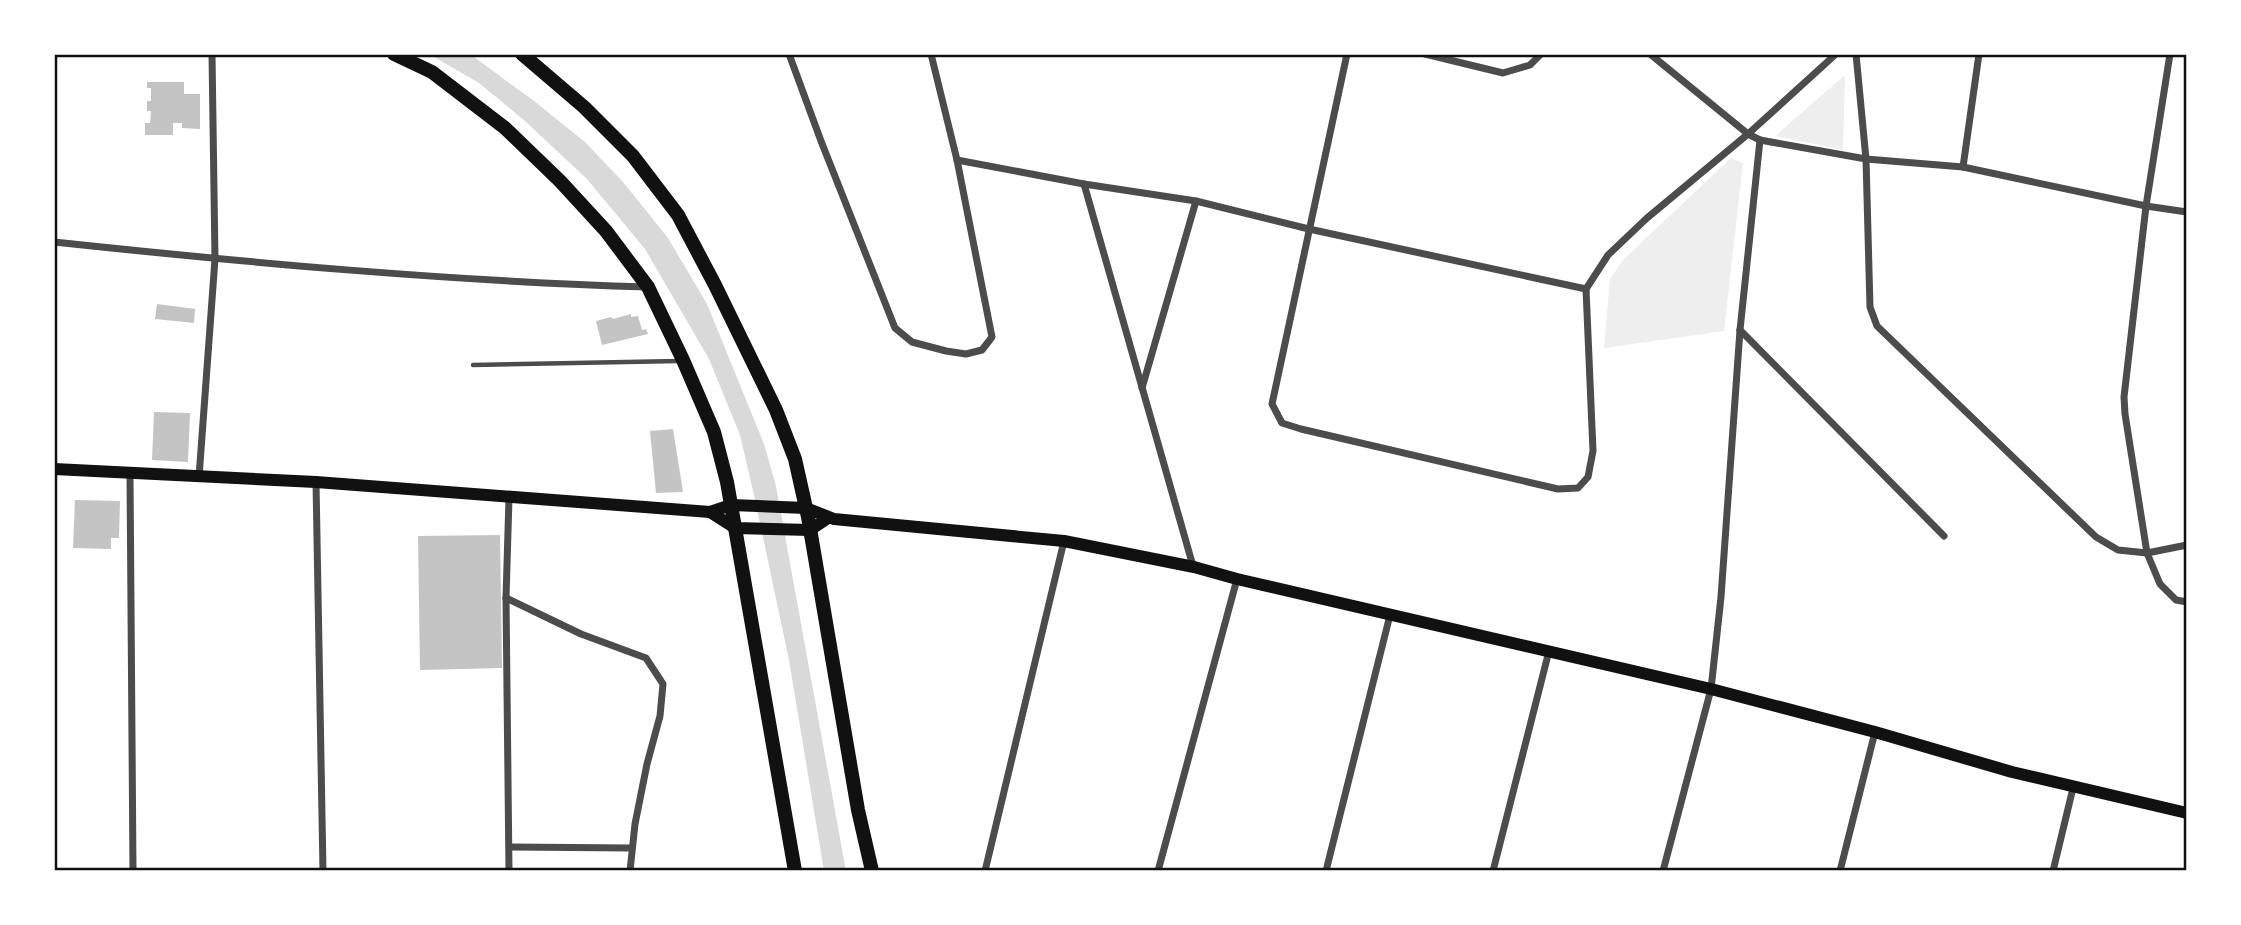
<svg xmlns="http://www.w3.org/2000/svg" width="2241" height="925" font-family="Commissioner,sans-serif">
  <rect width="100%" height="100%" fill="#fff"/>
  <g fill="#eee">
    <polygon points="1845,75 1843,150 1775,136"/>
    <polygon points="1731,158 1743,163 1724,331 1604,348 1610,279 1623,260"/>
  </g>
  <polygon fill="#d9d9d9" points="429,54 470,54 534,101 585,142 623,182 668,238 707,304 764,444 776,486 846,871 824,871 789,660 754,495 740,435 709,359 645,249 587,179 525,121 479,83"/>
  <g fill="#c4c4c4">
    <polygon points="147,82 184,82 184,94 200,94 200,129 182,128 182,123 173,123 173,135 145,135 145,123 150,123 151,111 147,111 147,101 151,101 151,88 147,88"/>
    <polygon points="157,304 195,309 194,323 155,319"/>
    <polygon points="631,314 631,317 638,316 642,330 646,329 648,334 602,345 596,321 611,317 613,319"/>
    <polygon points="154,412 190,413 188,462 152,460"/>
    <polygon points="673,429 683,492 656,493 650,431"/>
    <polygon points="75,500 120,501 119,538 111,538 111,549 73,548"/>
    <polygon points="500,535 502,668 420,670 418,536"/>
  </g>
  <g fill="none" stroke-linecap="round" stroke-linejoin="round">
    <polyline stroke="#4c4c4c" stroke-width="4.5" points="473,365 679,361"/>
    <g stroke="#4c4c4c" stroke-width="7">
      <polyline points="789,54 821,141 895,328 912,342 946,351 966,354 982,350 992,337 957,160 931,54"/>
      <polyline points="1347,54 1272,404 1282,423 1301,429 1558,489 1578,488 1588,477 1593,451 1586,289"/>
      <polyline points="1425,54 1503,73 1530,65 1541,54"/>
      <polyline points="1650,54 1748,134 1760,140 1740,330 1721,597 1711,689 1663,871"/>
      <polyline points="1856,54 1866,159 1870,307 1877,326 2096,537 2118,550 2147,553 2187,545"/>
      <polyline points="2170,54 2146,206 2124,397 2125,414 2147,553 2160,584 2176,600 2187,602"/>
      <polyline points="1760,140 1866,159 1963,167 2146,206 2187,212"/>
      <polyline points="957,160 1084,184 1196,201 1309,229 1586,289 1608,255 1647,218 1748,134 1836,54"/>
      <polyline points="1963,167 1979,54"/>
      <polyline points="1084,184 1193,566"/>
      <path d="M54,242C251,263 449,281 647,287"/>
      <polyline points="1740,330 1944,536"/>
      <polyline points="1142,388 1196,201"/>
      <polyline points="130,474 133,871"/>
      <polyline points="199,477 215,259 212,54"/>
      <polyline points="316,482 323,871"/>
      <polyline points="509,498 506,598 509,871"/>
      <polyline points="506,598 581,634 646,658 663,684 660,716 647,764 635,824 630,871"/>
      <polyline points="510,847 631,848"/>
      <polyline points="985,871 1064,541"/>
      <polyline points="1158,871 1237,579"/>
      <polyline points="1326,871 1390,615"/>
      <polyline points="1493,871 1549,651"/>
      <polyline points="1840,871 1875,732"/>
      <polyline points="2053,871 2073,788"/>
    </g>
    <g stroke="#111" stroke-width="12">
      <polyline points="54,469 316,482 710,512 731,505 806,508 834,519 1064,541 1194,567 1237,579 1711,689 1875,732 2012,772 2187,813"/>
      <polyline points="710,512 735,528 810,530 828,518"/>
    </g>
    <g stroke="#111" stroke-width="14">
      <polyline points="394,54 432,72 505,128 560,181 606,231 648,287 683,360 714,432 727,482 795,871"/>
      <polyline points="522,54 584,107 633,156 678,215 715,285 776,410 795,459 808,517 858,810 872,871"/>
    </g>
  </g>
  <rect width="2241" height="925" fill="none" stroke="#ffffff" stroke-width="112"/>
  <rect x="56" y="56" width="2129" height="813" fill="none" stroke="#111" stroke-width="2.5"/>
</svg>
